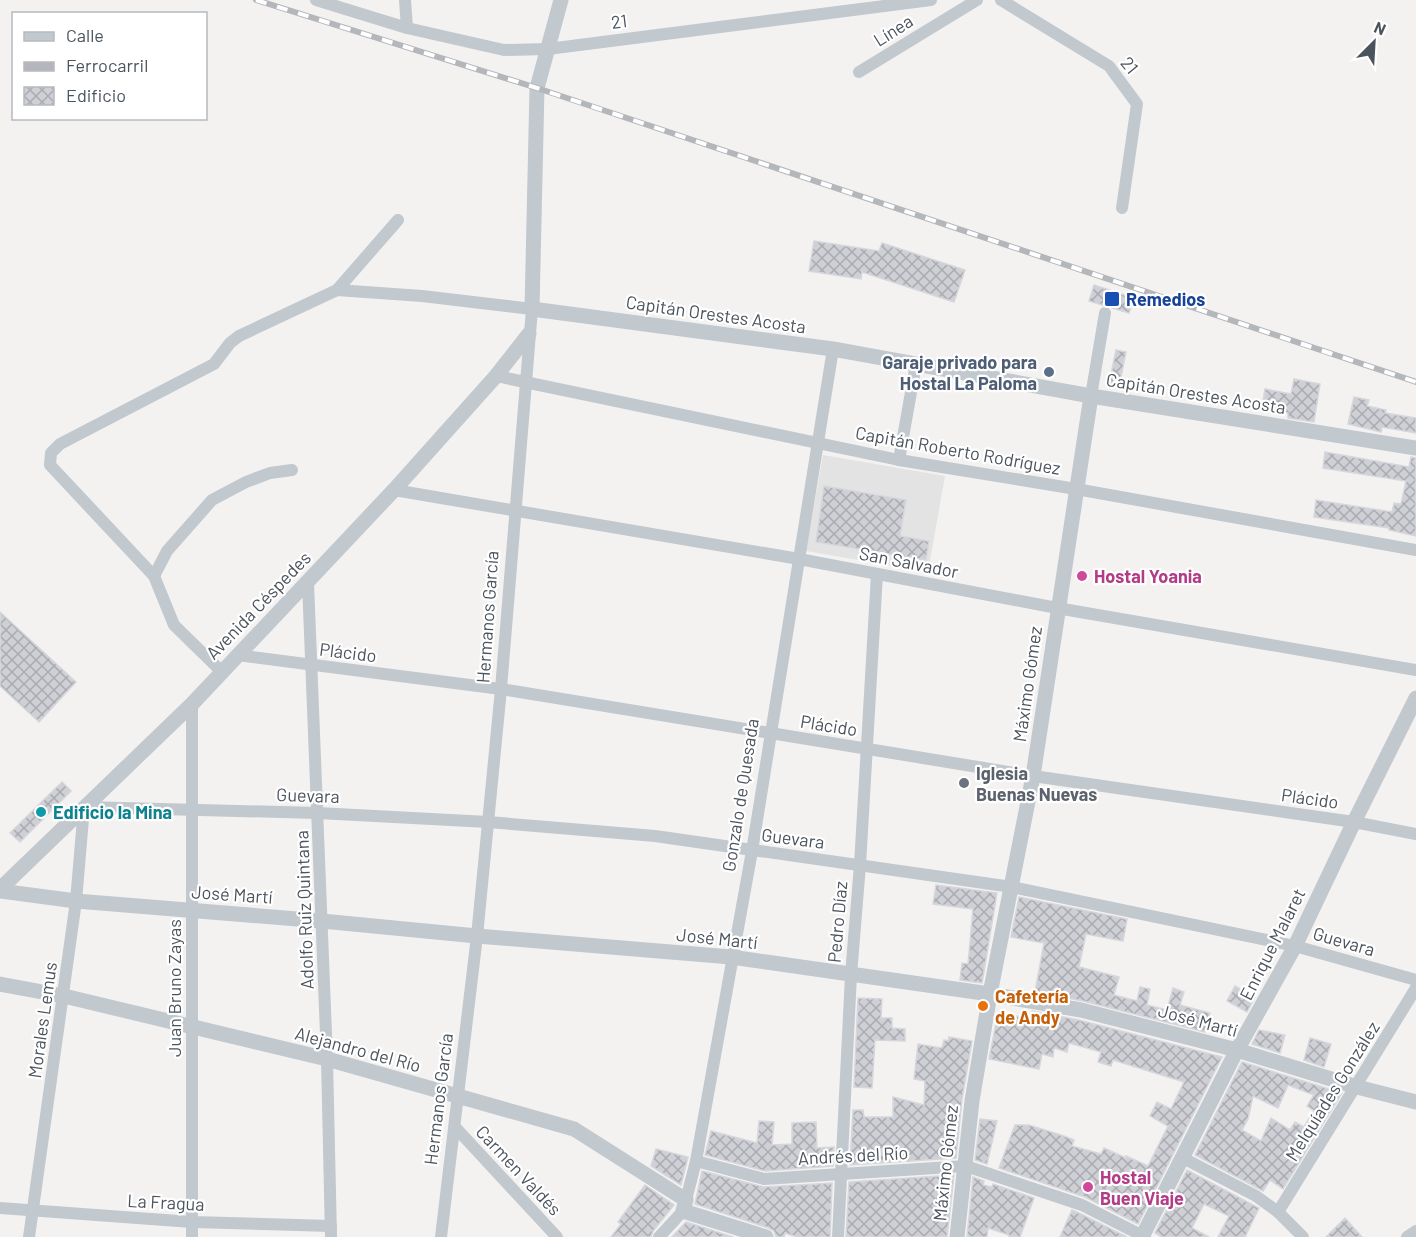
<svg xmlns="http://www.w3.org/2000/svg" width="1416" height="1237" font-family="Barlow,sans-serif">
  <defs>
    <pattern id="building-cross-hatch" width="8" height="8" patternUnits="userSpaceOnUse" patternTransform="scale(1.5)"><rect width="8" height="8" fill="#cfd0d5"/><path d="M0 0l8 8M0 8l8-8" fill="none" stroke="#aaabb0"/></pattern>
  </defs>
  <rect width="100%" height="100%" fill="#f3f2f1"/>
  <polygon fill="#e4e3e3" points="823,455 945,476 928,572 806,551"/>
  <g fill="url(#building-cross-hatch)" stroke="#d6d7dc" stroke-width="1.5" fill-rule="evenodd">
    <polygon points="814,241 879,251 882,243 965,270 954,302 862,272 861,279 809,271"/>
    <polygon points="1094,285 1134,298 1129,313 1089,301"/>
    <polygon points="1116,350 1126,352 1119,387 1109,384"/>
    <polygon points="1294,379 1320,384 1314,422 1288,418 1288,413 1262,408 1265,389 1291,394"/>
    <polygon points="1354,397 1369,400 1367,406 1386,410 1385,413 1416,418 1416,433 1382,427 1381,432 1348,424"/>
    <polygon points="1325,452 1409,467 1411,457 1416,458 1416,536 1389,530 1389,528 1314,517 1316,500 1392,512 1394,503 1401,504 1406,481 1323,468"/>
    <polygon points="824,486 906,500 900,536 929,541 926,560 816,542"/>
    <polygon points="0,612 76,682 39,722 0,686"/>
    <polygon points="62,782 71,791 20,842 10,833"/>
    <polygon points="936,885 997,893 982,983 960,980 962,963 968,964 973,909 933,904"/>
    <polygon points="1019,897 1127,919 1123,941 1086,934 1079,967 1119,977 1114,995 1137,1001 1140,987 1150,989 1147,1005 1167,1010 1173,988 1184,992 1180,1005 1210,1013 1205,1032 1083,1001 1035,992 1044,943 1011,937"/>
    <polygon points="1235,986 1255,997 1247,1012 1227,1001"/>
    <polygon points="858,998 882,999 881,1018 892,1018 892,1028 905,1029 905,1041 875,1040 872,1088 854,1087"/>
    <polygon points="1032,1011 1079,1020 1222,1057 1138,1224 1085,1197 999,1168 1015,1125 1029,1125 1064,1136 1074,1140 1072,1146 1101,1154 1104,1148 1126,1158 1126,1156 1148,1166 1168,1126 1150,1116 1157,1102 1171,1109 1184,1082 1113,1060 1111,1066 1098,1062 1101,1052 1069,1043 1067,1052 1054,1048 1053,1057 1042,1054 1039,1069 989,1059 997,1018 1001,1013 1030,1019"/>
    <polygon points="1259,1030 1285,1035 1280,1053 1252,1044"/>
    <polygon points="949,1037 972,1041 962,1099 956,1158 850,1165 853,1110 863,1110 864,1117 893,1117 893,1097 924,1105 925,1081 914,1079 918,1044 942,1048 944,1040 948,1041"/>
    <polygon points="1310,1038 1331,1044 1324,1067 1304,1060"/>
    <path d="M1242,1062L1342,1093L1283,1189L1270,1180L1263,1191L1195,1155ZM1288,1085L1314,1095L1307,1106L1314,1111L1304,1127L1295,1122L1290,1130L1271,1118L1261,1141L1242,1130L1248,1119L1253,1096L1278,1108Z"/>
    <polygon points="980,1119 997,1121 987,1164 975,1160"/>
    <polygon points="759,1121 774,1122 772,1145 792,1144 792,1123 816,1122 817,1148 834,1147 833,1166 765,1171 705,1155 711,1131 757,1143"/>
    <polygon points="656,1149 688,1157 681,1185 651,1166"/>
    <polygon points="1187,1170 1259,1208 1245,1237 1218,1237 1229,1216 1204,1204 1192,1228 1209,1237 1162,1237 1155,1233"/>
    <polygon points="702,1171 764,1187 832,1183 830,1237 797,1237 785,1233 784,1237 776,1237 774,1231 769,1228 695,1204"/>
    <polygon points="954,1175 947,1237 846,1237 849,1182"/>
    <polygon points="973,1177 984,1181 983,1185 992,1187 993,1184 1034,1198 1020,1237 1009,1237 1009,1235 988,1228 987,1237 967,1237"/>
    <polygon points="645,1185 674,1205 653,1231 651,1237 611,1237 621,1224 618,1222"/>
    <polygon points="1072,1210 1079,1213 1127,1237 1060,1237"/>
    <polygon points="1345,1218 1362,1237 1326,1237"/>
    <polygon points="686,1222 733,1237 672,1237"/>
  </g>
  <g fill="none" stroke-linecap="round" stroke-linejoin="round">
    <g stroke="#c1c8ce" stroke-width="12">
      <polyline points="316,0 407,28 504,50 548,49 931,0"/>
      <polyline points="405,0 407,28"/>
      <polyline points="1001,0 1109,66 1137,104 1122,208"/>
      <polyline points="859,72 977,0"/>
      <polyline points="337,290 398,220"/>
      <polyline points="496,376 899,460 1076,489 1416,550"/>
      <polyline points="1091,396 1105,313"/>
      <polyline points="899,460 916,364"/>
      <polyline points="394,490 799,559 1057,608 1416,670"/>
      <polyline points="154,576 167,551 212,500 246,482 270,473 292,470"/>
      <polyline points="308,583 327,1059 331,1237"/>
      <polyline points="237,655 501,689 1033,776 1354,822 1416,834"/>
      <polyline points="221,671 174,625 154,576 50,465 51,453 60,444 214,364 230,343 239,336 337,290 422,296 532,309 501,689 477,936 441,1237"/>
      <polyline points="455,1127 557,1237"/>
      <polyline points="1183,1158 1256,1196 1278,1212 1303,1237"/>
      <polyline points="696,1161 764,1179 966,1166 1082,1205 1145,1237"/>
      <polyline points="686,1200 696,1161 752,851 833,349"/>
      <polyline points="0,1208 192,1222 331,1226"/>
      <polyline points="1278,1212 1416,988"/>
      <polyline points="29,1237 76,901 84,807 318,813 488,822 655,836 1012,887 1295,946 1416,980"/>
      <polyline points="192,1237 192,704"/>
      <polyline points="659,1237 683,1211"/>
      <polyline points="838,1237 851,975 860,865 877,574"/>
      <polyline points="1407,1237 1416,1231"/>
    </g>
    <g stroke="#c1c8ce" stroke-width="15">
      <polyline points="561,0 537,88 532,309 833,349 1091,396 1416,448"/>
      <polyline points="0,889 192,704 394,490 496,376 529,334"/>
      <polyline points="0,891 76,901 322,921 477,936 731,957 990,994 1081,1010 1237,1050 1357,1087 1416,1102"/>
      <polyline points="0,984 64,996 327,1059 574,1129 686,1200 683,1211 766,1237"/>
      <polyline points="957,1237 972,1101 990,994 1033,776 1091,396"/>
      <polyline points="1142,1237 1237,1050 1295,946 1354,822 1416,698"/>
    </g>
    <g stroke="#b4b6bb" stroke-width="6">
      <polyline id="rail" points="256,0 537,88 1416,382"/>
    </g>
    <use href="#rail" stroke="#fff" stroke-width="4" stroke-dasharray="11" stroke-linecap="butt"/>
  </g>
  <rect fill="#1a4fb4" stroke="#fff" stroke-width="2" x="1104" y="291" width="16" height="16" rx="3"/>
  <circle fill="#5c6f8a" stroke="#fff" stroke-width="2" cx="1049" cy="372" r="6"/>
  <g fill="#d1479c" stroke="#fff" stroke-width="2">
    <circle cx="1082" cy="576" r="6"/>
    <circle cx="1088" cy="1187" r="6"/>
  </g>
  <circle fill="#6b7280" stroke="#fff" stroke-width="2" cx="964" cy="783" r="6"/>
  <circle fill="#0f9aa8" stroke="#fff" stroke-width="2" cx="41" cy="812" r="6"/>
  <circle fill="#e8710a" stroke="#fff" stroke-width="2" cx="983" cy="1006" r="6"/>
  <g text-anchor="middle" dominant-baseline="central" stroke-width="4.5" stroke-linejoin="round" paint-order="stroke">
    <g font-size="18" fill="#4b535d" stroke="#fff">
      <text transform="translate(619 21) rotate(-7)">21</text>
      <text transform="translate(893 30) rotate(-32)">Línea</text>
      <text transform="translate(1130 65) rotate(51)">21</text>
      <text transform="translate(716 314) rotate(8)">Capitán Orestes Acosta</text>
      <text transform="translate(1196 393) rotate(9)">Capitán Orestes Acosta</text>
      <text transform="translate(958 450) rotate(10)">Capitán Roberto Rodríguez</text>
      <text transform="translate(909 562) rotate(11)">San Salvador</text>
      <text transform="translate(258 605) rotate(-46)">Avenida Céspedes</text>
      <text transform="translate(487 617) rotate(-86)">Hermanos García</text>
      <text transform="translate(348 652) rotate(7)">Plácido</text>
      <text transform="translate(1027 684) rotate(-82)">Máximo Gómez</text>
      <text transform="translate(829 725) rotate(9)">Plácido</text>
      <text transform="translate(308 795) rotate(2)">Guevara</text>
      <text transform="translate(740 795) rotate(-81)">Gonzalo de Quesada</text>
      <text transform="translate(1310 798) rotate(8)">Plácido</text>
      <text transform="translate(793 838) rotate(7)">Guevara</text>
      <text transform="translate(232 894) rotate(4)">José Martí</text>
      <text transform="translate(304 910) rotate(-92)">Adolfo Ruiz Quintana</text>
      <text transform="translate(837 922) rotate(-85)">Pedro Díaz</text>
      <text transform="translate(717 938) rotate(6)">José Martí</text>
      <text transform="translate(1344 941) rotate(16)">Guevara</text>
      <text transform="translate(1272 944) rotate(-63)">Enrique Malaret</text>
      <text transform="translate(174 988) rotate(-90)">Juan Bruno Zayas</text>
      <text transform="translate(42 1020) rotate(-82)">Morales Lemus</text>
      <text transform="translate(1198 1020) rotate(15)">José Martí</text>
      <text transform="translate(358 1049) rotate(15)">Alejandro del Río</text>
      <text transform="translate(1332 1091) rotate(-58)">Melquíades González</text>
      <text transform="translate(438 1099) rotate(-83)">Hermanos García</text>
      <text transform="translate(853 1155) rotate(-3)">Andrés del Río</text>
      <text transform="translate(945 1163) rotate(-84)">Máximo Gómez</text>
      <text transform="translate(519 1170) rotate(47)">Carmen Valdés</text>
      <text transform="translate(166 1202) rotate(3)">La Fragua</text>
    </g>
    <g font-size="18" font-weight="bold" fill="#164399" stroke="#fff" text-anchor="start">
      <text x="1126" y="299">Remedios</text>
    </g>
    <g font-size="18" font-weight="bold" fill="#4e5e75" stroke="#fff" text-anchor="end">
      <text x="1037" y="362">Garaje privado para<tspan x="1037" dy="21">Hostal La Paloma</tspan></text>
    </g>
    <g font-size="18" font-weight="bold" fill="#b23c85" stroke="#fff" text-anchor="start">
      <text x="1094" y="576">Hostal Yoania</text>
      <text x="1100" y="1177">Hostal<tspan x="1100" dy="21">Buen Viaje</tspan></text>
    </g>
    <g font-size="18" font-weight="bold" fill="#5b616d" stroke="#fff" text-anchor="start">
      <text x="976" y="773">Iglesia<tspan x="976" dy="21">Buenas Nuevas</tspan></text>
    </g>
    <g font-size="18" font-weight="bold" fill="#0d838f" stroke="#fff" text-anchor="start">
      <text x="53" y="812">Edificio la Mina</text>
    </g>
    <g font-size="18" font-weight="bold" fill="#c56008" stroke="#fff" text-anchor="start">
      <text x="995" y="996">Cafetería<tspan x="995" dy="21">de Andy</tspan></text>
    </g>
  </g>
  <rect x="12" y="12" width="195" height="108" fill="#ffffff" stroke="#b7babe" stroke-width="1.5"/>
  <rect x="24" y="32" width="30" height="9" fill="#c1c8ce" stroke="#b7babe" stroke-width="1.5"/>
  <text x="66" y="42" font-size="18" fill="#4b535d">Calle</text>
  <rect x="24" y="62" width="30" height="9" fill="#b4b6bb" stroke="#b7babe" stroke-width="1.5"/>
  <text x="66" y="72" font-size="18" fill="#4b535d">Ferrocarril</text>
  <rect x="24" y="87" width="30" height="18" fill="url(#building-cross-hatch)" stroke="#b7babe" stroke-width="1.5"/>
  <text x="66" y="102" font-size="18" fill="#4b535d">Edificio</text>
  <g transform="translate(1374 42) rotate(24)" stroke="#ffffff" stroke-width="4.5" paint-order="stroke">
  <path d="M0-4.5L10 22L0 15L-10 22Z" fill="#4b535d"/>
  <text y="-9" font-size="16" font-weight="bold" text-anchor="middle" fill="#4b535d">N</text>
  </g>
</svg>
